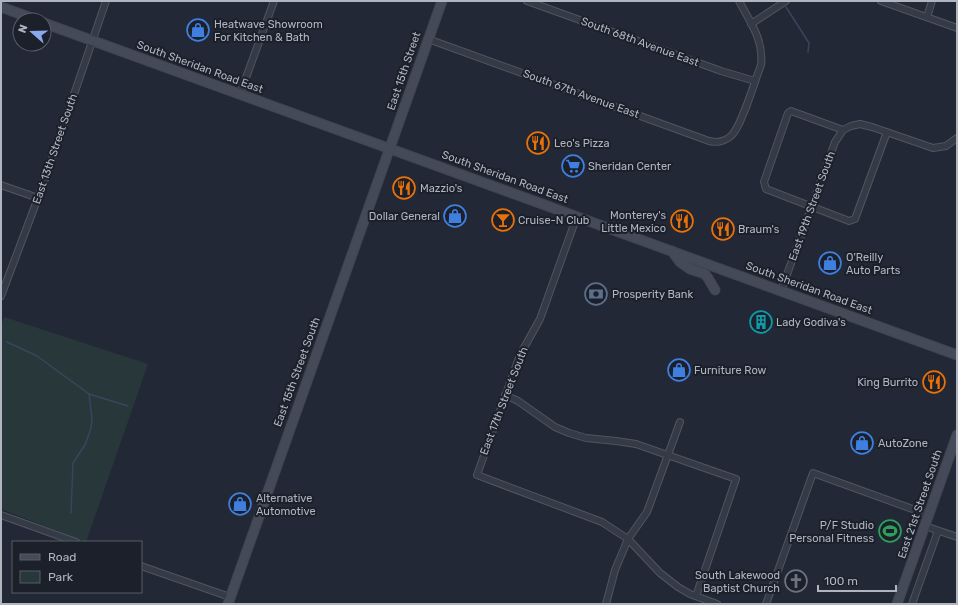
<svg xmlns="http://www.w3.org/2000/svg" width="958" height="605" font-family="Rubik,sans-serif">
  <rect width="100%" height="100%" fill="#222835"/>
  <polygon fill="#28383a" points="4,317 148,364 86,542 1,509 1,326"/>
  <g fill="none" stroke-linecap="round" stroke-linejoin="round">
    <g stroke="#39455d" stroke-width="1.5">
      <polyline points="786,7 809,43 808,52"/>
      <polyline points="7,342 37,356 89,394 128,406"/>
      <polyline points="71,513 73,463 85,445 91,428 92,419 89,394"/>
    </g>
    <g stroke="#505560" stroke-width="8">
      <g id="street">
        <polyline points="527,1 721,71 755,81"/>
        <polyline points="881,1 957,28"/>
        <polyline points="927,17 932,1"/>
        <polyline points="751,24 786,1"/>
        <path d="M428,39L709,141C717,143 726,141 732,135C742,125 755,80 761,65C764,40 750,22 739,1"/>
        <polyline points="240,94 274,1"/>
        <polyline points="843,130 791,111 788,113 764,182 766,189 849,221 855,219 887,132"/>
        <polyline points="1,185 38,198"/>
        <polyline points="577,216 540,319 520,355 477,475 602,522 628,539 660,573 678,587 690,594 717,604"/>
        <polyline points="781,291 835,142 843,130 851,126 860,124 872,127 933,148 946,146 957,138"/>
        <polyline points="1,296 44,182 106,1"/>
        <polyline points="505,395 518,401 555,427 569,433 586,438 616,441 636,444 736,479 696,596"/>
        <polyline points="1,515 76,542"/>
        <polyline points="925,526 957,537"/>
        <polyline points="141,566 230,597"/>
        <polyline points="606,604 615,570 628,539 647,512 680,422"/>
        <polyline points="766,604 813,473 929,515"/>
        <polyline points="912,604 938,531"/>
      </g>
    </g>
    <g stroke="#3f444f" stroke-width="11">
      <g id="secondary">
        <polyline points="1,7 37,20"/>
        <polyline points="44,23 957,355"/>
        <polyline points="672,251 680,262 690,269 705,274 708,278 715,290"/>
        <polyline points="228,604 442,1"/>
        <polyline points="897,604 957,435"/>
      </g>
    </g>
    <use href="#street" stroke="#353b46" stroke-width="6"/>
    <use href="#secondary" stroke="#444a58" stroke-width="9"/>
  </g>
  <defs>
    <g id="shop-ring" transform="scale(1.15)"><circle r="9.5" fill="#1b202a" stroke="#3f7fe0" stroke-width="1.5"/><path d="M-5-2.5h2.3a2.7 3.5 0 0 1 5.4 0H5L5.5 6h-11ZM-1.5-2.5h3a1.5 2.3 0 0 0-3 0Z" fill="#3f7fe0"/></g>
    <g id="restaurant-ring" transform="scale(1.15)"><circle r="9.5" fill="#1b202a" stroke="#e8710a" stroke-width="1.5"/><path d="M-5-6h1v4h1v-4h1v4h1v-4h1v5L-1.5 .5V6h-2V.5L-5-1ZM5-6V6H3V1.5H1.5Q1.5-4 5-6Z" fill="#e8710a"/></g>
    <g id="supermarket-ring" transform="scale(1.15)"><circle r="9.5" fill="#1b202a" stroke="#3f7fe0" stroke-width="1.5"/><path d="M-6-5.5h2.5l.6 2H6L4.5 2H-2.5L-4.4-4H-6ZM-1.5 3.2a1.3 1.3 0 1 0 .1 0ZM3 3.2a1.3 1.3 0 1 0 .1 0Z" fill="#3f7fe0"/></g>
    <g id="bar-ring" transform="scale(1.15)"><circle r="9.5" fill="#1b202a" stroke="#e8710a" stroke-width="1.5"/><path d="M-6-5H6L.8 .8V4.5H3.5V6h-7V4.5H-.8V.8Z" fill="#e8710a"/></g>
    <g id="bank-ring" transform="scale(1.15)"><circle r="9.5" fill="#1b202a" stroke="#5c6f8a" stroke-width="1.5"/><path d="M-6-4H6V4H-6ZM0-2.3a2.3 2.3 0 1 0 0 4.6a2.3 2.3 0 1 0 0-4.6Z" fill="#5c6f8a"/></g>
    <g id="building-ring" transform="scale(1.15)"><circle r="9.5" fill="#1b202a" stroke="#0f9aa8" stroke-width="1.5"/><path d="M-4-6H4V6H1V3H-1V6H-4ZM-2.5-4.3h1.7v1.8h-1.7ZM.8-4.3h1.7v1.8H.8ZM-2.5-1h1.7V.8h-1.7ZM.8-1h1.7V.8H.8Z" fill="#0f9aa8"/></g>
    <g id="stadium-ring" transform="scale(1.15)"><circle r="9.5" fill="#1b202a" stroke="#2e9e5b" stroke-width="1.5"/><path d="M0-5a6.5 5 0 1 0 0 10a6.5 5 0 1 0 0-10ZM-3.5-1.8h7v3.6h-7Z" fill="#2e9e5b"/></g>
    <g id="church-ring" transform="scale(1.15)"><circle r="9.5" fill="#1b202a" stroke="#6b7280" stroke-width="1.5"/><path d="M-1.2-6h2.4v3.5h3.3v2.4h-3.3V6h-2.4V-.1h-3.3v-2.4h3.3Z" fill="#6b7280"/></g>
  </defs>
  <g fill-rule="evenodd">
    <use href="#shop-ring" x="198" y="30"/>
    <use href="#restaurant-ring" x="538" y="143"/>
    <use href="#supermarket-ring" x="573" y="166"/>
    <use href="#restaurant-ring" x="404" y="188"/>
    <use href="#shop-ring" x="455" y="216"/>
    <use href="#bar-ring" x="503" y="220"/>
    <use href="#restaurant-ring" x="682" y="221"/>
    <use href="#restaurant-ring" x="723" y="229"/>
    <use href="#shop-ring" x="830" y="263"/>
    <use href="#bank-ring" x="596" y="294"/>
    <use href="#building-ring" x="761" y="322"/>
    <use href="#shop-ring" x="679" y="370"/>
    <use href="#restaurant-ring" x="934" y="382"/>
    <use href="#shop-ring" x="862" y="443"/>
    <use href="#shop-ring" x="240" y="504"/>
    <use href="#stadium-ring" x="890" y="531"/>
    <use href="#church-ring" x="796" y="581"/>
  </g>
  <g text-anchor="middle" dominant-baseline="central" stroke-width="4" stroke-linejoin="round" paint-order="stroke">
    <g font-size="11" fill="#b0b5c2" stroke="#1b202a" text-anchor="start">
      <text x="214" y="24">Heatwave Showroom<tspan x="214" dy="13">For Kitchen &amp; Bath</tspan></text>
      <text x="554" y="143">Leo's Pizza</text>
      <text x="588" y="166">Sheridan Center</text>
      <text x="420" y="188">Mazzio's</text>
      <text x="666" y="215" text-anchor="end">Monterey's<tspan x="666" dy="13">Little Mexico</tspan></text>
      <text x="440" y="216" text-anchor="end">Dollar General</text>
      <text x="518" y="220">Cruise-N Club</text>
      <text x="738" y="229">Braum's</text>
      <text x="846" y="257">O'Reilly<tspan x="846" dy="13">Auto Parts</tspan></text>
      <text x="612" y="294">Prosperity Bank</text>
      <text x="776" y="322">Lady Godiva's</text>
      <text x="694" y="370">Furniture Row</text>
      <text x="918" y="382" text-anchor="end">King Burrito</text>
      <text x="878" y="443">AutoZone</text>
      <text x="256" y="498">Alternative<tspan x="256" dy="13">Automotive</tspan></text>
      <text x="874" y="525" text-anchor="end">P/F Studio<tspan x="874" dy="13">Personal Fitness</tspan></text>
      <text x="780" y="575" text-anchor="end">South Lakewood<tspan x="780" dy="13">Baptist Church</tspan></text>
    </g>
    <g font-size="11" fill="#b0b5c2" stroke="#1b202a">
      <text transform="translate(640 42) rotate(20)">South 68th Avenue East</text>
      <text transform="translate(200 67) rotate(20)">South Sheridan Road East</text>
      <text transform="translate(404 71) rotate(-71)">East 15th Street</text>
      <text transform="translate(581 94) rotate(20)">South 67th Avenue East</text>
      <text transform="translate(55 149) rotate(-71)">East 13th Street South</text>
      <text transform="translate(505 177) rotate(20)">South Sheridan Road East</text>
      <text transform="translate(812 206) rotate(-70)">East 19th Street South</text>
      <text transform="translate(809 288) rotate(20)">South Sheridan Road East</text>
      <text transform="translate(297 372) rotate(-70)">East 15th Street South</text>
      <text transform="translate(504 401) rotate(-69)">East 17th Street South</text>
      <text transform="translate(920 504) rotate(-71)">East 21st Street South</text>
    </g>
  </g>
  <rect width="958" height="605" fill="none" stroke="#b0b5c2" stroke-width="4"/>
  <rect x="12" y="541" width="130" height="52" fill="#1b202a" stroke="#575c67"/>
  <rect x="20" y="554" width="20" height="6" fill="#444a58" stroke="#575c67"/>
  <text x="48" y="561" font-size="12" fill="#b0b5c2">Road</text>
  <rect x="20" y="571" width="20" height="12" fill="#28383a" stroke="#575c67"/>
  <text x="48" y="581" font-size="12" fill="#b0b5c2">Park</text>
  <g transform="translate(32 32) rotate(290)"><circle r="19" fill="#1b202a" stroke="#575c67"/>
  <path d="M0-3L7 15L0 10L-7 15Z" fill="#8aa8ed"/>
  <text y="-6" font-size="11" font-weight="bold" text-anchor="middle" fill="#b0b5c2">N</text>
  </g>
  <path d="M818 585v6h78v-6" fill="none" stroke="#b0b5c2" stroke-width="2"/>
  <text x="824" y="585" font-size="12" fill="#b0b5c2" stroke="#1b202a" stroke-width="3" paint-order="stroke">100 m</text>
</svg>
